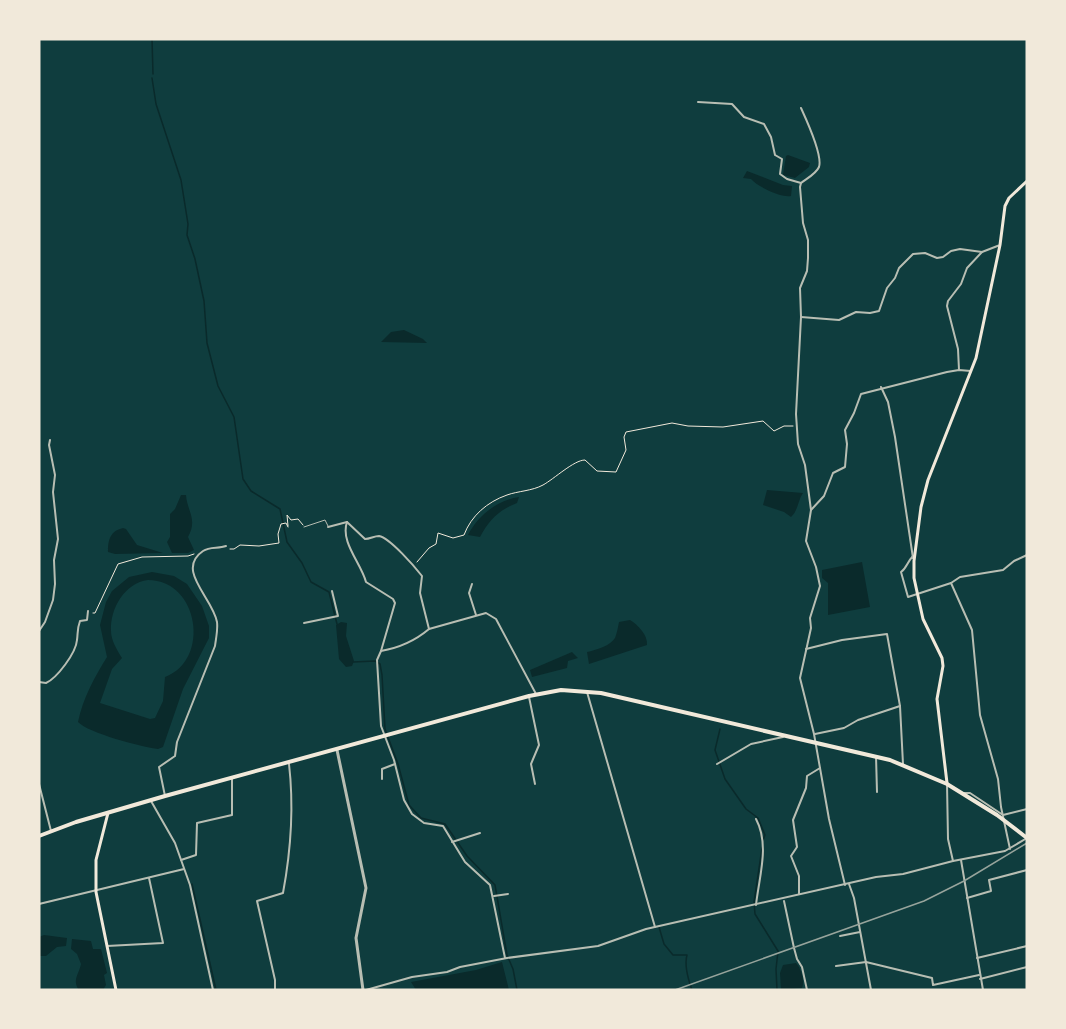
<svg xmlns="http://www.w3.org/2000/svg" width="1066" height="1029" font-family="'DM Sans',sans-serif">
  <rect width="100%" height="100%" fill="#0f3d3e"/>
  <g fill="#0a2a2b" fill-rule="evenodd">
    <polygon points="788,155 810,163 809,167 795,178 783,175 786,156"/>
    <path d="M747,171L783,185L792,186L791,196C781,198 758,187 751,179L743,178Z"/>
    <polygon points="404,330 423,339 427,343 381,342 391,332"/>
    <path d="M767,490L803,493C798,500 798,511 791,517L784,512L763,505Z"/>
    <path d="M181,495H186C187,511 198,519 188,537L194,550L188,553H172L167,542L170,537V514L175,509Z"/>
    <path d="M519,497L517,503C499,510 489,520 480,537L468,535C478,515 498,500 519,497Z"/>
    <path d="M123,528L126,529L137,545L163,553L115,554L108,552C108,540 110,531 123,528Z"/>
    <polygon points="862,562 870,607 828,615 828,583 822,578 822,570"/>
    <path d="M152,572L174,576L187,584L202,606L209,626V638L183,689L163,747L158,749C142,747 88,733 78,722C83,698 94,678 107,657L100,625L106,602L112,591L129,577ZM148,580C199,580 211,660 165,677L163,701L155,718L150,719L100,703L112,669L122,658C117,650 111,640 111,631C110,608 125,583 148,580Z"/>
    <path d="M630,620C638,625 648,635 647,645L589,664L587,652C596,650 610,646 615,638C617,633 618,627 619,622Z"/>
    <polygon points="341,622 347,623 346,636 354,661 352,666 346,667 339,659 336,625"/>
    <polygon points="572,652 578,658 568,661 567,668 532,677 530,670"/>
    <polygon points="44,935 67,938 66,946 57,947 46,956 39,956 39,937"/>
    <path d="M72,939L91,941L93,949H101L107,973L104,975L106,985L103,990H79C72,980 79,974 81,964L77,954L71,949Z"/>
    <polygon points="502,962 509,990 416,990 411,982 476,970"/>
    <path d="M796,963C801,968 805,981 802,988L781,990L780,973L783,965Z"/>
  </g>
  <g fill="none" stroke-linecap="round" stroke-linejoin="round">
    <g stroke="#0a2a2b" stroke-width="1.5">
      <polyline points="152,39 153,74"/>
      <polyline points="152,78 156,104 181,180 188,224 187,235 195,259 204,301 207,343 218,386 234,417 243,479 251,491 280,509 287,542 302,563 311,582 329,592 337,624"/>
      <polyline points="353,662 375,661 380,664 382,675 385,729 398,764 409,805 421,818 445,824 467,856 495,885 507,955 513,969 517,990"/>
      <polyline points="720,729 715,750 725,779 746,809 758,818 765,835 763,840"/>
      <polyline points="762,848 754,902 755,914 778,951 776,969 777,990"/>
      <polyline points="192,884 216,990"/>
      <path d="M659,927L664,944L673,955H687C684,966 688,979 692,990"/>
    </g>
    <g stroke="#f1e9da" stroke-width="1">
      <polyline points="288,526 287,515 291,520 298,519 303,525"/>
      <polyline points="230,549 234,549 240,545 259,546 279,543 278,534 281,524 286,523 288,527"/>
      <path d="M417,562L429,548L436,544L438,533L453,538L464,535C471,516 487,502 507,495C518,491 532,491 543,485C554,479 574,460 585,460L597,471L616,472L626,450L624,437L626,432L672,423L688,426L723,427L763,421L774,431L784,426H793"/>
      <polyline points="93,613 95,613 118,564 142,557 188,556 194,554"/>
    </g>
    <polyline stroke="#b8beb3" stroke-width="1" points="304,527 325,520 328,526"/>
    <g stroke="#b8beb3" stroke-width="2">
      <polyline points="698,102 732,104 744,117 764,124 771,137 775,155 782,159 780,174 787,179 801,183"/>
      <path d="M801,108C806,119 823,155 819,167C816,174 806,179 801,183L800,187L803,223L808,240V258L807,271L800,288L801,317L796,414L798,444L805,465L811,510L806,541L816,567L820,586L810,618L811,628L800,678L814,734L829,819L845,885"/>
      <polyline points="801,317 839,320 856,312 870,313 879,311 887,288 895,278 899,268 913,254 925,253 937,258 943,257 951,251 960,249 982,252 1000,245"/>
      <polyline points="959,370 958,349 947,306 948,301 961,284 967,268 982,252"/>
      <polyline points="881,387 888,402 895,437 913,558"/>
      <polyline points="811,510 824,496 833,473 845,467 847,444 845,430 854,413 861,394 947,372 959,370 971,371"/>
      <path d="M347,522C340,542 361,563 366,582L393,599L395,603L381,651L377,660L381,726L394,760L404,800L412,814L424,823L443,826L465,862L490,885L505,958"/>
      <path d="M328,527L347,522L365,539C370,539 374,536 379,536C390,538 415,567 422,576L420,593L429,629"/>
      <path d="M913,556C907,562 907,568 901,572L908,597L951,583L960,577L1003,570L1014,561L1027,555"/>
      <polyline points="951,583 972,630 980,715 998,779 1001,807 1010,849"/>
      <polyline points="472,584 469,593 476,615"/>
      <polyline points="304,623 338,616 332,591"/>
      <polyline points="39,631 45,622 53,600 55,584 54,560 58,539 53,492 55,475 49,445 50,440"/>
      <polyline points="806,649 842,640 887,634 900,706 903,764"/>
      <path d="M381,651C398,648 416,640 429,629L486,613L496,619L536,694"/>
      <path d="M39,682L46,683C57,678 76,653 77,640C78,633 77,629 80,621L87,620L88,611"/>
      <polyline points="587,692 655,927"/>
      <polyline points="529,697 539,745 531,764 535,784"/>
      <polyline points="815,734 844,728 858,720 900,706"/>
      <polyline points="876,756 877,792"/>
      <polyline points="717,764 751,744 783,737"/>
      <polyline points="382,779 382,769 395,764"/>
      <polyline points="39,784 51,831"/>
      <polyline points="947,784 948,839 953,861"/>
      <polyline points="963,793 970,793 1003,815 1027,809"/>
      <path d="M165,796L159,767L175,756L177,742L215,646C216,638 218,630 217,622C213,598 175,570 203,551C210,546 218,549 226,546"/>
      <polyline points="151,801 175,843 190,885 213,990"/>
      <polyline points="452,842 480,833"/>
      <polyline points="181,860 196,855 197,823 232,815 232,779"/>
      <polyline points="961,860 983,990"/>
      <polyline points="849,884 854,898 871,990"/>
      <polyline points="799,894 799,876 791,856 797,847 793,820 806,788 807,776 820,768"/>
      <polyline points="494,896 508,894"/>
      <polyline points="967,898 991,891 989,880 1027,870"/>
      <polyline points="784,901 794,948 797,959 802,967 807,990"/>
      <polyline points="39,904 184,869"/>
      <path d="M756,905C759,877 770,845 756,819"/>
      <polyline points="840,936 860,932"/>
      <polyline points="107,946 163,943 149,878"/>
      <polyline points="977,958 1027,946"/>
      <polyline points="836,966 866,962 932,978 933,985 979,975"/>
      <polyline points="980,979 1027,967"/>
      <path d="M275,990V980L257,901L283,893C291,850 294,807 289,764"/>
      <polyline points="366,990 412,977 447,972 460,967 507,958 598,946 646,929 876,877 903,874 953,861 1005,851 1027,838"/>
    </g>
    <polyline stroke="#b8beb3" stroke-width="3" points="337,750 366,888 356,938 363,990"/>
    <polyline stroke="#f1e9da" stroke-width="3" points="108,813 96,860 96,892 116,990"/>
    <polyline stroke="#f1e9da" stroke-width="3" points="947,783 937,699 943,666 942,658 923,619 914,578 914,561 921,507 928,480 976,358 1000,245 1005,206 1009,198 1027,181"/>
    <polyline stroke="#f1e9da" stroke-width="4" points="39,836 76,822 165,796 529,696 561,690 601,693 890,760 947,784 997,815 1027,838"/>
    <polyline stroke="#97a49c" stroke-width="1.5" points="675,990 924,901 964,881 1027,843"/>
  </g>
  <rect width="1066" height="1029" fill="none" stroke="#f1e9da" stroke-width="81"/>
</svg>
